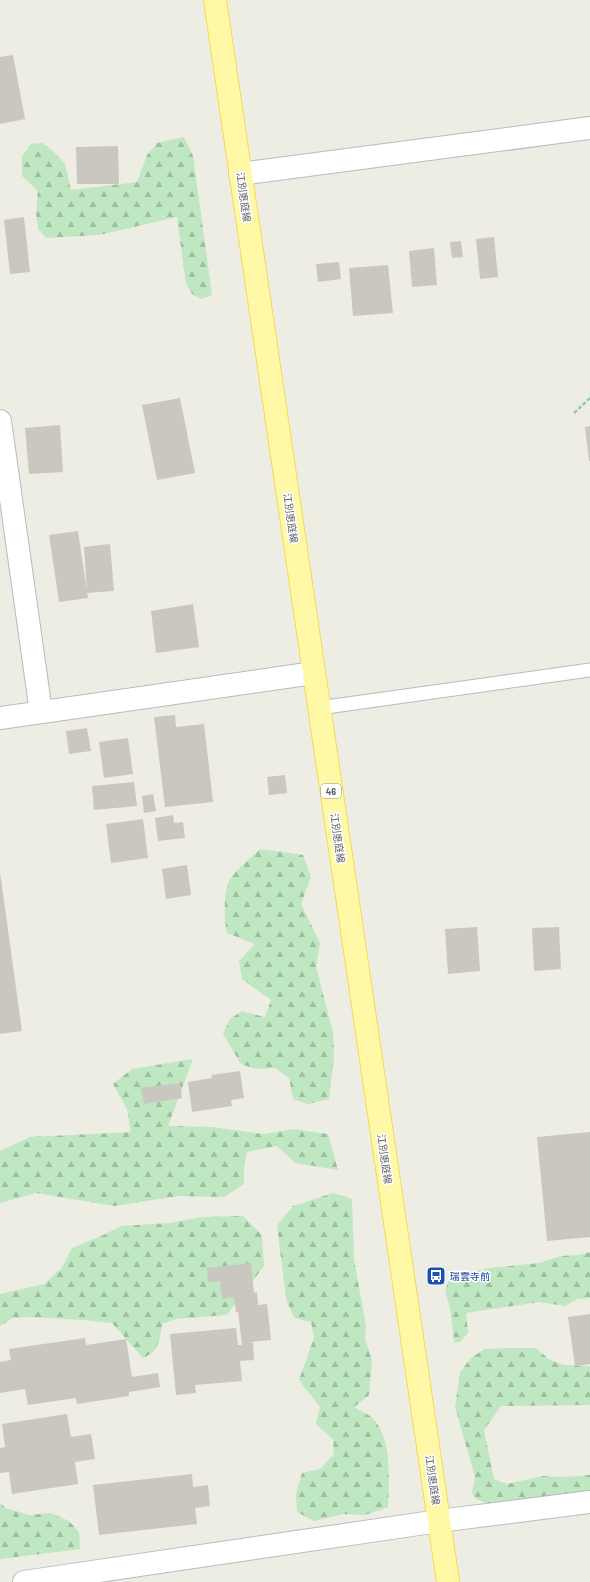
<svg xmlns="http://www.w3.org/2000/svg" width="590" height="1582" font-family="Barlow,'Noto Sans JP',sans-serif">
  <defs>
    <pattern id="forest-firs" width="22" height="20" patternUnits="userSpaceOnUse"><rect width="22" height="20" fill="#bee7c2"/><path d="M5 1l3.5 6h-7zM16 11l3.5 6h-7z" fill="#9dbea1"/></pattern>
  </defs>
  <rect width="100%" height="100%" fill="#eeede3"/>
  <g fill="url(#forest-firs)">
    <polygon points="184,137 193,156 212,295 201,299 192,294 186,284 177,217 99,235 46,238 38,229 36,213 38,191 22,176 22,156 31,144 42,143 53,151 65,164 71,190 137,182 147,155 157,143"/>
    <path d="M260,849L303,855L311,877L301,904L320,943L316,967L333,1032L334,1057L329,1099L308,1104L293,1099L289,1078L275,1068L255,1069L241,1064L223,1034L230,1019L242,1011L265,1017L271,1000L242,979L239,961L255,944L227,933C224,921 223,888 231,878C239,867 251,858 260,849Z"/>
    <polygon points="193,1059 168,1126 212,1127 264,1134 293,1129 328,1134 338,1170 295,1163 277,1146 247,1152 244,1167 244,1184 224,1197 179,1196 114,1206 36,1193 0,1203 0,1151 30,1137 131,1132 127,1109 113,1084 132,1069"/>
    <path d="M333,1193L352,1199L354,1259L366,1326L365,1339L372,1360L369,1395L354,1407C360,1411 371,1415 375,1421C392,1442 389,1481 388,1507L365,1515L343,1514L314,1521L297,1512L296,1494L302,1473L320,1469L334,1454L333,1439L316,1424L320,1407L299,1380L314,1338L311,1322L294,1318L286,1299L277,1225L293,1206Z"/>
    <path d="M243,1216L262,1235L264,1266L227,1315L176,1319L162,1324C160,1340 159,1351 143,1358L112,1323L83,1320L28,1317L13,1318L0,1326V1294L44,1284L62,1268L72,1248L99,1237L121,1226L169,1223L203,1217Z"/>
    <path d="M590,1252V1298L577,1299L565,1306L539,1302L466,1313L468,1333L460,1342L454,1343C453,1332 452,1321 450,1310C448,1294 441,1294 451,1276L490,1268L539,1263L561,1256L579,1255Z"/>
    <polygon points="507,1348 536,1348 550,1360 565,1365 590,1366 590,1405 501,1406 484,1430 494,1479 507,1484 543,1476 566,1477 590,1475 590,1491 490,1504 476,1499 472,1493 475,1477 455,1407 460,1372 472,1357 485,1349"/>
    <polygon points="0,1503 6,1508 29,1515 51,1513 69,1521 79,1532 80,1549 0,1559"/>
  </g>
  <g fill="#c9c7c0">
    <polygon points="13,55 25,119 0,124 0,57"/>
    <polygon points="118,146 119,184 77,184 76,147"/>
    <polygon points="24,217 30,272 10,274 4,220"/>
    <polygon points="494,237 498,277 480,279 476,239"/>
    <polygon points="461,241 463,257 452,258 450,242"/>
    <polygon points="434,248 437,285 412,287 409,251"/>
    <polygon points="339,262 341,279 318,282 316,264"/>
    <polygon points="388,265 393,313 353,316 349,268"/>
    <polygon points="180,398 195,473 157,480 142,405"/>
    <polygon points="60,425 63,472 29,474 25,428"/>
    <polygon points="590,426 590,461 589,461 585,427"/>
    <polygon points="78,531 87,591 84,547 110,544 114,591 87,593 88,598 59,602 49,535"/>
    <polygon points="193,604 199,647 156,653 151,611"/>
    <polygon points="175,715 176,727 204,724 213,802 165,807 154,717"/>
    <polygon points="87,728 91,751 69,754 66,731"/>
    <polygon points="128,738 133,774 104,778 99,742"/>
    <polygon points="285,775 287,793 269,795 267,777"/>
    <polygon points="134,782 137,806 94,810 92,786"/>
    <polygon points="153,794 156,811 144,813 142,796"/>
    <polygon points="173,815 174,823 183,822 185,838 158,841 155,818"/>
    <polygon points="143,819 148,858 111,863 106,824"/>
    <polygon points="187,865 191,895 166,899 162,869"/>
    <polygon points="0,872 22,1031 0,1034"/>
    <polygon points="477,927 480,971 448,974 445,929"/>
    <polygon points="559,927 561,969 534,971 532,928"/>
    <polygon points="240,1071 244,1098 231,1100 232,1106 192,1112 188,1082 212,1078 211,1075"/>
    <polygon points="180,1083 182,1098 144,1104 141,1088"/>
    <polygon points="590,1132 590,1237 547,1241 537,1137"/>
    <polygon points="251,1263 254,1293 257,1292 258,1305 267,1304 271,1340 251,1342 253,1343 254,1360 240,1361 242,1381 195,1385 196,1393 176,1395 170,1334 236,1328 238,1345 242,1345 238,1312 236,1312 234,1297 222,1299 220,1281 208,1282 207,1268"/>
    <polygon points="590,1314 590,1364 575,1366 568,1317"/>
    <polygon points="85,1338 86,1345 126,1339 132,1377 158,1373 160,1387 129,1392 129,1396 77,1404 76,1398 28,1405 25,1389 0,1393 0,1362 11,1360 9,1349"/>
    <polygon points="67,1414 71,1437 91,1434 95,1459 75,1462 78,1484 12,1494 9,1472 0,1473 0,1448 5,1447 2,1424"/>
    <polygon points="192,1474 193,1487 208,1485 210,1506 195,1508 197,1524 99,1535 93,1485"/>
  </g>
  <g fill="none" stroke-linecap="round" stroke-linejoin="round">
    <g stroke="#b8bac0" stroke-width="15">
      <polyline id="lane" points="319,708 590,670"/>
    </g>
    <g stroke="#b8bac0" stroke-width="24">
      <g id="street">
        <polyline points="240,174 590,128"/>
        <polyline points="0,421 41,712"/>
        <polyline points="0,718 314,673"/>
        <polyline points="24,1582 439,1521 590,1502"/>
      </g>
    </g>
    <g stroke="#f6d954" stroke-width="24">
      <polyline id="primary" points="215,0 448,1582"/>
    </g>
    <polyline stroke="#97c8aa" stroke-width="2.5" stroke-dasharray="4 2" stroke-linecap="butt" points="574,413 590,398"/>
    <use href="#lane" stroke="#fff" stroke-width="13"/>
    <use href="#street" stroke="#fff" stroke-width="22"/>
    <use href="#primary" stroke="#fff9a7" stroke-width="22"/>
  </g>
  <defs>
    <g id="bus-square" transform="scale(1)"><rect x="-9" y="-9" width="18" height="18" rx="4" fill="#1a4fb4" stroke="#fff"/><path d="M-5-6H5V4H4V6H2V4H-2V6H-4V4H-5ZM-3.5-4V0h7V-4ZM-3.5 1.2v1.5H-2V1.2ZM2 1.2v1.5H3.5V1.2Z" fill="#fff"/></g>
  </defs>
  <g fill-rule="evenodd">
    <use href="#bus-square" x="436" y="1276"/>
  </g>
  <g text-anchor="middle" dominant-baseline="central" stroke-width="3" stroke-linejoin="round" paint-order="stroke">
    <rect fill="#fff" stroke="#8c8e92" stroke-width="1" x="321" y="784" width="20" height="14" rx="3"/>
    <g font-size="9" font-weight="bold" fill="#5b5e64">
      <text x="331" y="791">46</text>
    </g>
    <g font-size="10" fill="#5b5e64" stroke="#fff">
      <text transform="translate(244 197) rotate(82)">江別恵庭線</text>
      <text transform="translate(291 518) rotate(82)">江別恵庭線</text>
      <text transform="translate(338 838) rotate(82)">江別恵庭線</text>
      <text transform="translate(385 1159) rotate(82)">江別恵庭線</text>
      <text transform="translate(433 1480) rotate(82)">江別恵庭線</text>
    </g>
    <g font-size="10" fill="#164399" stroke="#fff" text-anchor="start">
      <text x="450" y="1276">瑞雲寺前</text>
    </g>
  </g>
</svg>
